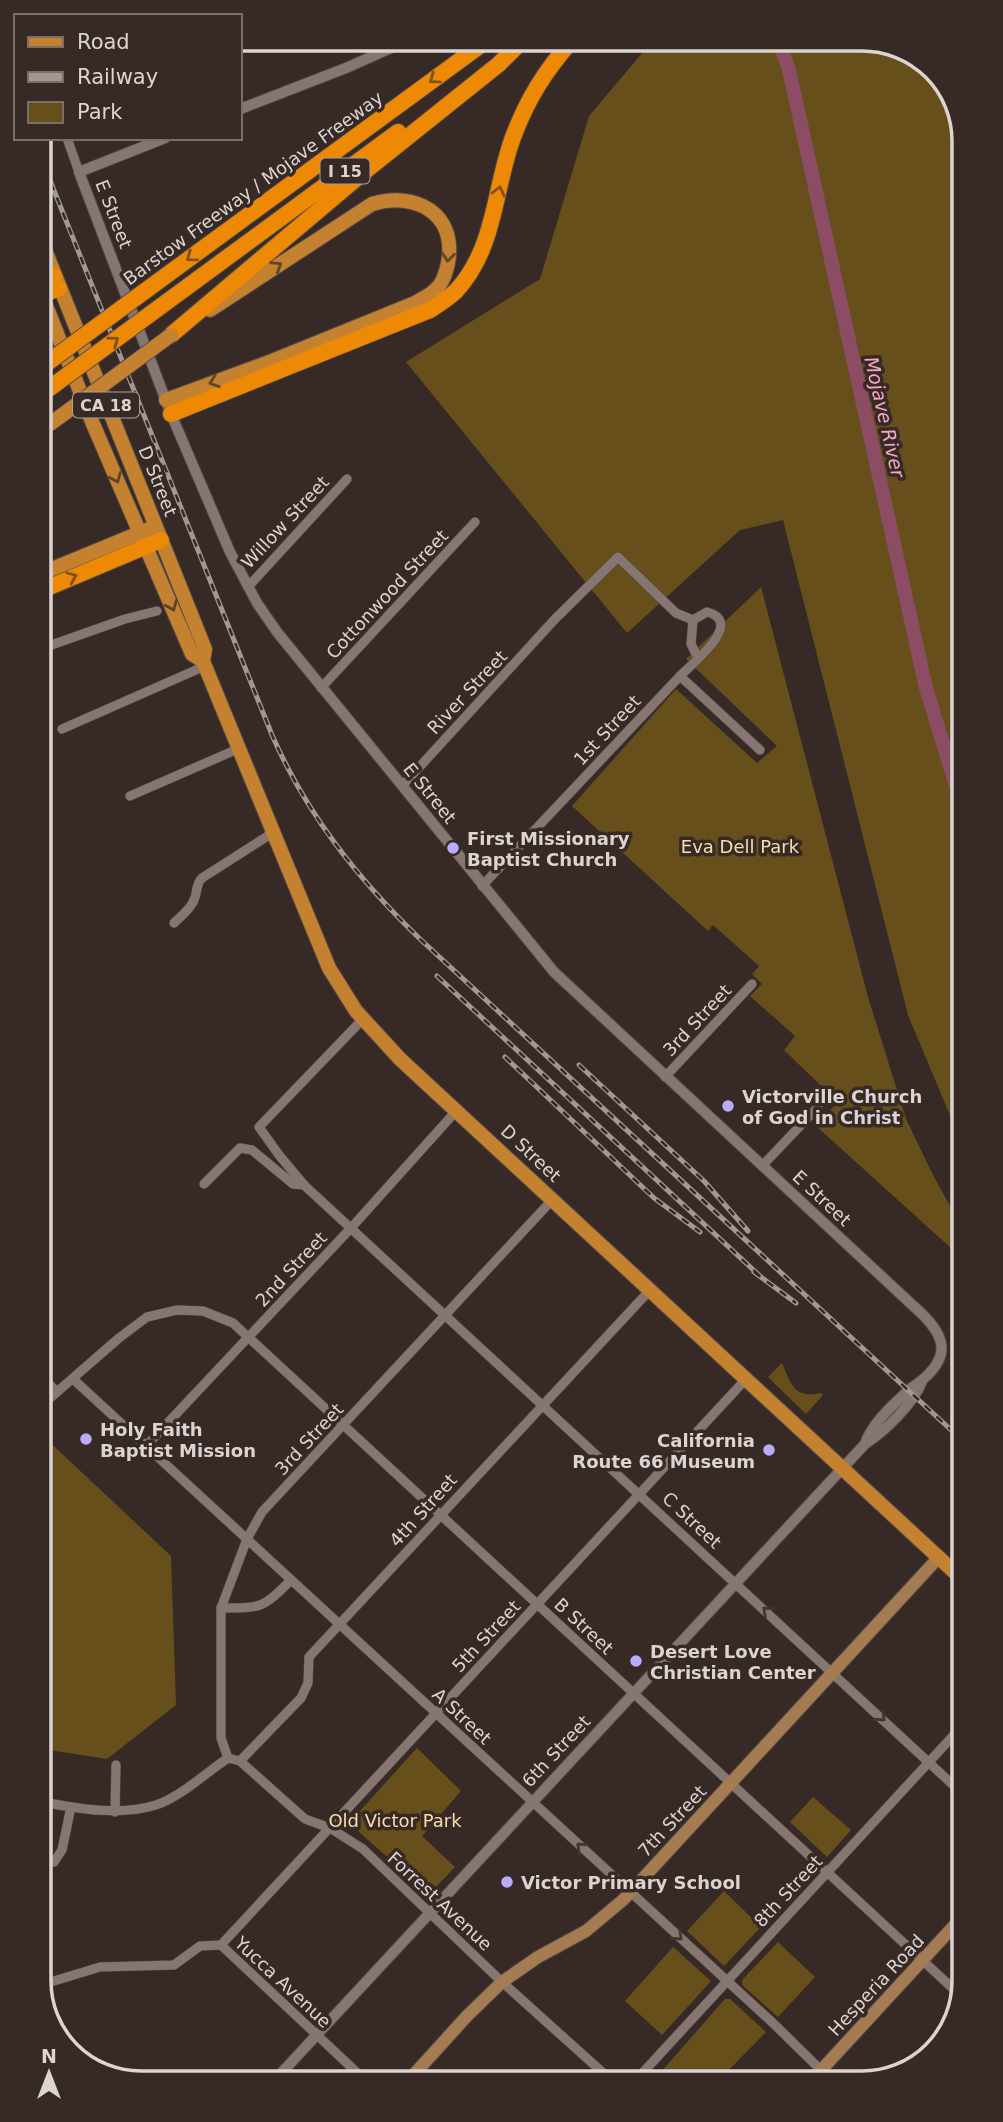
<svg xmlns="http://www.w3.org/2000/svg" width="1003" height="2122" font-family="'DejaVu Sans',sans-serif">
  <rect width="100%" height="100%" fill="#372a26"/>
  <g fill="#674f1b">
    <polygon points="654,39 869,39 925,60 959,108 962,1144 908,1015 783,520 740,530 627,633 406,362 540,279 589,116"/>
    <polygon points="761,587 868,997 906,1119 933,1175 962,1228 962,1258 816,1126 838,1102 784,1050 795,1036 750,996 762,984 752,974 759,966 713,925 708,931 572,806 676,689 757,763 777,746 686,659"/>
    <path d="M782,1363C791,1384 794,1399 821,1393L823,1395L806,1414L768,1377Z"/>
    <polygon points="42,1435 171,1556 176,1705 107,1759 43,1749"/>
    <polygon points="417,1748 461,1791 422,1836 455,1867 429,1894 349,1823"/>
    <polygon points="813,1797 851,1830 827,1857 790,1822"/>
    <polygon points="724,1891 761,1927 724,1966 687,1931"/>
    <polygon points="778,1942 815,1977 778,2017 742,1985 742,1980"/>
    <polygon points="673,1947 711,1981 662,2035 625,2001"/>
    <polygon points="725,1999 730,1999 766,2032 720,2079 654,2080"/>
  </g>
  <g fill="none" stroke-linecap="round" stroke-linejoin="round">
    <polyline stroke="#8b4c64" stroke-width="14" points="778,39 789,70 926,688 961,802"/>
    <g stroke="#534945" stroke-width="10">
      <g id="minor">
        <polyline points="67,138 79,172"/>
        <polyline points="248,587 347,479"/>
        <polyline points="40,649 125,619 157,611"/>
        <path d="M680,676C694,662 745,622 707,612L693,620L691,644L698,658"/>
        <polyline points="321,688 475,522"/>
        <polyline points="62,729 205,666"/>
        <polyline points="402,786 555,619 618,557 676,613 693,620"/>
        <polyline points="130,796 240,748"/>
        <polyline points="482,886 680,676 760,750"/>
        <path d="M174,923C181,916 190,910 194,900C198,892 195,885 202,878L274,832"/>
        <polyline points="363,1019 259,1127 279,1155 304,1185 964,1795"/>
        <polyline points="665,1077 752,984"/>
        <polyline points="762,1166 818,1107"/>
        <polyline points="204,1184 240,1148 252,1150 293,1184 304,1185"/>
        <polyline points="73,1379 774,2024 829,2078"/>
        <polyline points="42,1383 47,1382 57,1392"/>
        <polyline points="42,1405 119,1338 147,1317 177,1310 203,1311 233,1323 960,1995"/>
        <polyline points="146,1446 351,1228 457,1110"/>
        <path d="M221,1608C261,1608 262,1609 291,1580"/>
        <polyline points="228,1758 221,1738 221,1608 247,1539 262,1512 553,1199"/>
        <polyline points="240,1761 301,1698 308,1683 309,1657 650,1290"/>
        <path d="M43,1802C80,1809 119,1816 156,1805C179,1798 207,1772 228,1758L240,1761L305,1819L330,1828L363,1849L502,1982L611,2080"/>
        <polyline points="115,1812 116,1765"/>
        <polyline points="54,1862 62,1850 71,1807"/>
        <polyline points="221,1945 746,1379"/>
        <polyline points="44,1984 100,1967 174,1965 200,1946 221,1945 367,2082"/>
        <polyline points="636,2080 964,1724"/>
      </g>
    </g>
    <g stroke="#534945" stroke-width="12">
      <g id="tertiary">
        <polyline points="240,109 346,68 411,39"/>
        <path d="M165,138L79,172L171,414L230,552L257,603L277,632L554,972L921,1313C945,1336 951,1356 922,1380C918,1384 913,1386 909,1390C893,1405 872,1423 865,1444"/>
        <path d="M273,2082L865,1444C885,1431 914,1403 922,1381"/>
      </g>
    </g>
    <g stroke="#534945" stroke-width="14">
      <g id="secondary">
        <polyline points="813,2079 964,1915"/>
        <polyline points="408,2081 467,2016 502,1982 538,1957 586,1931 623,1900 939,1557"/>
      </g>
    </g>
    <g stroke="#534945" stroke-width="16">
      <g id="primary">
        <polyline points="39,235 205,649 203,661"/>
        <polyline points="39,288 93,424 192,654 203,661 205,666 329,968 356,1011 400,1059 963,1580"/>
        <path d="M166,400L272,361L415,303C421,299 429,296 434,291C442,285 446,273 448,263C457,213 415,191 372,204L210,310"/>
        <polyline points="40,574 149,529"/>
      </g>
    </g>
    <g stroke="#534945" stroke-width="18">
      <g id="motorway">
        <polyline points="160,280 489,39"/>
        <polyline points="39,282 54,276"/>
        <polyline points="39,296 59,288"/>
        <polyline points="168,301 398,132"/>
        <polyline points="171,335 364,172 499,64 521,42"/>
        <path d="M171,414L430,310C439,304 449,298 456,291C495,249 494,191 512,140C527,99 545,71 573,39"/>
        <polyline points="40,591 161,540"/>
      </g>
    </g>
    <use href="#minor" stroke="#867671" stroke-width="9"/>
    <use href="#tertiary" stroke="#867671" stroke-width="10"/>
    <use href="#secondary" stroke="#a57c51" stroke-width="12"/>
    <use href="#primary" stroke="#c48130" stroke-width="14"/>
    <use href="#motorway" stroke="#ed8905" stroke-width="16"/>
    <g stroke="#a19794" stroke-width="5">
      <g id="rail">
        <path d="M39,153L272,735C307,815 358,879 420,939L963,1441"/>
        <polyline points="437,976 761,1277"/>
        <polyline points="505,1057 654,1198 700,1232"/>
        <polyline points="579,1065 704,1181 748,1231"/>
        <polyline points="754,1272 796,1303"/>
      </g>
    </g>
    <use href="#rail" stroke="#372a26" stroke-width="2.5" stroke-dasharray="8" stroke-linecap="butt"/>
    <g stroke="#534945" stroke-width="16" stroke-linecap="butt">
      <polyline id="primary-bridge" points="50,424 171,335"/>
    </g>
    <g stroke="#534945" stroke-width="18" stroke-linecap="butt">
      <g id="motorway-bridge">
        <polyline points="39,369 160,280"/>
        <polyline points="39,396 168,301"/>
      </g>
    </g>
    <use href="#primary-bridge" stroke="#c48130" stroke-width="14"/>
    <use href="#motorway-bridge" stroke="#ed8905" stroke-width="16"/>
  </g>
  <defs><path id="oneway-chevron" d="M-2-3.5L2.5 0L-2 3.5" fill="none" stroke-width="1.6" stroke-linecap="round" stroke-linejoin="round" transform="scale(1.75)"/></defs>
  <g stroke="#805019">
    <use href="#oneway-chevron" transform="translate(434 79) rotate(144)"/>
    <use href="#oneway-chevron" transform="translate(499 191) rotate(-76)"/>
    <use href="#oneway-chevron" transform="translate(191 257) rotate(144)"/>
    <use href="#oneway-chevron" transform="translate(114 341) rotate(-36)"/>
    <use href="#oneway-chevron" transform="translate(72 577) rotate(-23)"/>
  </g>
  <g stroke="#614429">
    <use href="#oneway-chevron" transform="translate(448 257) rotate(96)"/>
    <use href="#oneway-chevron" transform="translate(277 266) rotate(-33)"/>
    <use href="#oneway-chevron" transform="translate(214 382) rotate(160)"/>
    <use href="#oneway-chevron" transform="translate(116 478) rotate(67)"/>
    <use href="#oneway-chevron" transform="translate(172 606) rotate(67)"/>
  </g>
  <g stroke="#433531">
    <use href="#oneway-chevron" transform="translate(767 1611) rotate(-137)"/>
    <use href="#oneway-chevron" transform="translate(881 1717) rotate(43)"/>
    <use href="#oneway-chevron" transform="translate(581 1847) rotate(-137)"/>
    <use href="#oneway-chevron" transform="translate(678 1936) rotate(43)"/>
  </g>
  <g fill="#b9abf7" stroke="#372a26" stroke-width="2.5">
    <circle cx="453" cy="848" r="7"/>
    <circle cx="728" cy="1106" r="7"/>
    <circle cx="86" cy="1439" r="7"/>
    <circle cx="769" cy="1450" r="7"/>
    <circle cx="636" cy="1661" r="7"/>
    <circle cx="507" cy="1882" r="7"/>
  </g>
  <g text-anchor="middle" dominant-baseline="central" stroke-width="7" stroke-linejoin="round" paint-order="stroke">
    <g fill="#372a26" stroke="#aaa19e" stroke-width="2">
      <rect x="320.5" y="158.5" width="49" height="25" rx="5"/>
      <rect x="73" y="392.5" width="66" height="25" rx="5"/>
    </g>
    <g font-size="16" font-weight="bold" fill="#dcd4d1">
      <text x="345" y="171">I 15</text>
      <text x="106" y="405">CA 18</text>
    </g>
    <g font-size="18" fill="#dcd4d1" stroke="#372a26">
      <text transform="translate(253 188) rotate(-36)">Barstow Freeway / Mojave Freeway</text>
      <text transform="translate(114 214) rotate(69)">E Street</text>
      <text transform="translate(158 481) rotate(68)">D Street</text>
      <text transform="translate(285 522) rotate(-47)">Willow Street</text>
      <text transform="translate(387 594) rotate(-47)">Cottonwood Street</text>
      <text transform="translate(467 692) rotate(-47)">River Street</text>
      <text transform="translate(607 730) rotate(-47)">1st Street</text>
      <text transform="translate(430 793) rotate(51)">E Street</text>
      <text transform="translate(697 1020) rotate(-47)">3rd Street</text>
      <text transform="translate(531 1153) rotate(43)">D Street</text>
      <text transform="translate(822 1198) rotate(43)">E Street</text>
      <text transform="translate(291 1269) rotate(-47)">2nd Street</text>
      <text transform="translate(309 1439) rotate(-47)">3rd Street</text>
      <text transform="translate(423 1510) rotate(-48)">4th Street</text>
      <text transform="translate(692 1520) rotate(43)">C Street</text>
      <text transform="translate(584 1626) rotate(43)">B Street</text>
      <text transform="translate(486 1636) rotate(-47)">5th Street</text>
      <text transform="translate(462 1716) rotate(43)">A Street</text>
      <text transform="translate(556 1751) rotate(-47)">6th Street</text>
      <text transform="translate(672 1821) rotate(-47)">7th Street</text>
      <text transform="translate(788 1891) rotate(-47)">8th Street</text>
      <text transform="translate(440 1901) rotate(43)">Forrest Avenue</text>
      <text transform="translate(283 1982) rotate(43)">Yucca Avenue</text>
      <text transform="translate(876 1985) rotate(-47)">Hesperia Road</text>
    </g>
    <g font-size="18" font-weight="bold" fill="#dcd4d1" stroke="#372a26" text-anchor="start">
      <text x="467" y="838">First Missionary<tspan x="467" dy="21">Baptist Church</tspan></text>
      <text x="742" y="1096">Victorville Church<tspan x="742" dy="21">of God in Christ</tspan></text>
      <text x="100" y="1429">Holy Faith<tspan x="100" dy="21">Baptist Mission</tspan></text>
      <text x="755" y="1440" text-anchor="end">California<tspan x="755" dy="21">Route 66 Museum</tspan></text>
      <text x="650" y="1651">Desert Love<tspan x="650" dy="21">Christian Center</tspan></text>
      <text x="521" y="1882">Victor Primary School</text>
    </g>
    <g font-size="18" fill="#f9deab" stroke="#372a26">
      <text x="740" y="846">Eva Dell Park</text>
      <text x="395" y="1820">Old Victor Park</text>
    </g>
    <g font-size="19" font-style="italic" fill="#f5a8c3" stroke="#372a26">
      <text transform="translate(885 417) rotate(77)">Mojave River</text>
    </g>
  </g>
  <path d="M0 0H1003V2122H0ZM141 51H862A90 90 0 0 1 952 141V1981A90 90 0 0 1 862 2071H141A90 90 0 0 1 51 1981V141A90 90 0 0 1 141 51Z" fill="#372a26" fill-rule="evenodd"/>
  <path fill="none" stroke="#dcd4d1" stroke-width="3.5" d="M141 51H862A90 90 0 0 1 952 141V1981A90 90 0 0 1 862 2071H141A90 90 0 0 1 51 1981V141A90 90 0 0 1 141 51Z"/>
  <rect x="14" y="14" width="228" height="126" fill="#372a26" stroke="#796e6a" stroke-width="2"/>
  <rect x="28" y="37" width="35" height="10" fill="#c48130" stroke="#796e6a" stroke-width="2"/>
  <text x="77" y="49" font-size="21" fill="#dcd4d1">Road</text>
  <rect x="28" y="72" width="35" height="10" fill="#a19794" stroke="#796e6a" stroke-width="2"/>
  <text x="77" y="84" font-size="21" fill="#dcd4d1">Railway</text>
  <rect x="28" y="102" width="35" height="21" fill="#674f1b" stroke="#796e6a" stroke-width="2"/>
  <text x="77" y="119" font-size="21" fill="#dcd4d1">Park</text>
  <g transform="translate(49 2073)" stroke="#372a26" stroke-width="5" paint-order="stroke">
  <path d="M0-5L12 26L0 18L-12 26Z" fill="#dcd4d1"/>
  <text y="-10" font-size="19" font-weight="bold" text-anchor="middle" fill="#dcd4d1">N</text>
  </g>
</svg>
